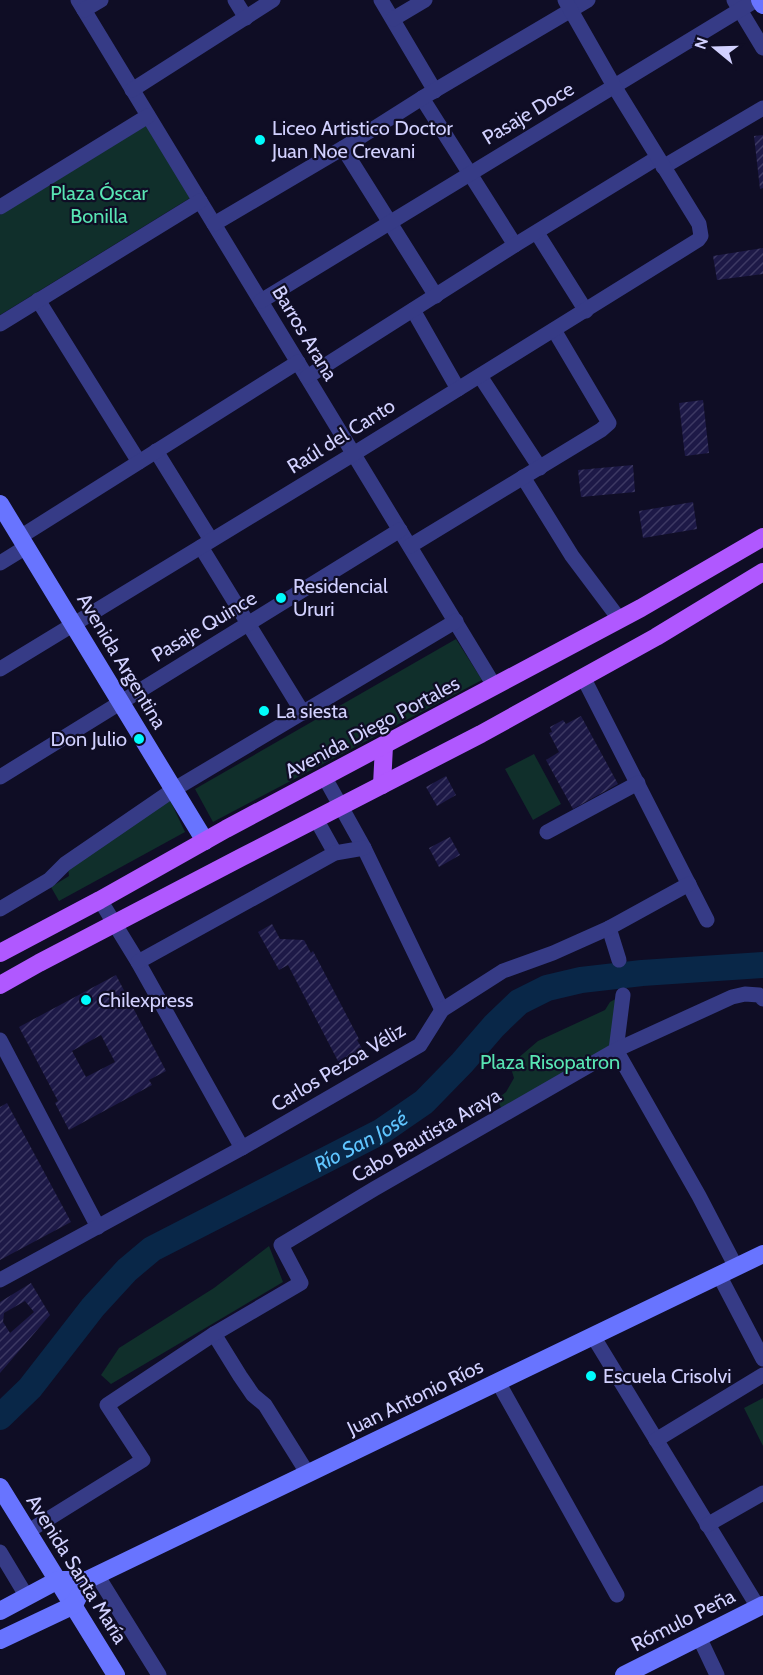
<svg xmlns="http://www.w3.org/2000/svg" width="763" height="1675" font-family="Cabin,sans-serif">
  <defs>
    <pattern id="building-hatch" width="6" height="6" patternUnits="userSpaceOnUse" patternTransform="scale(1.5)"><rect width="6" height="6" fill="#1d1947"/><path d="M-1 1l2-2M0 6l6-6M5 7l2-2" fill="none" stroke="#3d3963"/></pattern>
  </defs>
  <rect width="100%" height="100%" fill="#0f0d25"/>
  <g fill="#102f2b">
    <polygon points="147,125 190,198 0,315 0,215"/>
    <polygon points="456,639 482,680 213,822 195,789"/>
    <polygon points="534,754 561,804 533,820 505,769"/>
    <polygon points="170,800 185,832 59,901 51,887 69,876 68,868"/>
    <polygon points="623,995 616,1050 504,1114 497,1099 506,1092 514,1078 510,1065 538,1041 605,1010 610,1002"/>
    <polygon points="269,1246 283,1282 111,1384 101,1375 119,1348 214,1288"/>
    <polygon points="763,1398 763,1446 744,1408"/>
  </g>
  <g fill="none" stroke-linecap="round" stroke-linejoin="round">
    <path stroke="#092748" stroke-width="26" id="s1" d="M0,1417L30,1388L93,1307L127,1270L152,1249L382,1131L424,1102L462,1063L494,1026L519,1002L547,988L581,980L642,973L763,965"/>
  </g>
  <g fill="url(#building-hatch)" fill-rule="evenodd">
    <polygon points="763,135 763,188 760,189 754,136"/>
    <polygon points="763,248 763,274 717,280 713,256"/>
    <polygon points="703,400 709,453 685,456 679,403"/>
    <polygon points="633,465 635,492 581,497 578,470"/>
    <polygon points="693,502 697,529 643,538 639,511"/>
    <polygon points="581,716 618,784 573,809 546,760 559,752 549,733 552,732 550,727 563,720 566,724"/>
    <polygon points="446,776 456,795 437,806 426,787"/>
    <polygon points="450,837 460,855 439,867 429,848"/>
    <polygon points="272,924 280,939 304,940 311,953 313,951 359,1039 357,1040 363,1050 339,1063 288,965 279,970 258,932"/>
    <path d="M116,975L166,1071L149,1080L152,1085L69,1130L55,1103L58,1101L19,1027ZM101,1035L115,1062L86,1077L72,1051Z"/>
    <polygon points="7,1103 71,1222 0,1260 0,1107"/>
    <path d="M31,1283L50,1315L0,1373V1302ZM25,1301L34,1312L10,1333L3,1322L4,1313Z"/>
  </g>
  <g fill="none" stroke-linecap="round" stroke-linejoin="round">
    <g stroke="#363b86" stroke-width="15">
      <polyline points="78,0 495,687"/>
      <polyline points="235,0 246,18"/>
      <polyline points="381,0 435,91"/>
      <polyline points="734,0 763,48"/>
      <polyline points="84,10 101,0"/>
      <polyline points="393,19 425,0"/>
      <polyline points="132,90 273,0"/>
      <polyline points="422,98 515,245"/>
      <polyline points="343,148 436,296"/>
      <polyline points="663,167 763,108"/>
      <polyline points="0,207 148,116"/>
      <polyline points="214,224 343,148 422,98 588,0"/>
      <polyline points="537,233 586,311"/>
      <polyline points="38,300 139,462"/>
      <polyline points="261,301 756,0"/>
      <polyline points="413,310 458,389"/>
      <polyline points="0,324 200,201"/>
      <polyline points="480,376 540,468"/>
      <polyline points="307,377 515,245 657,158"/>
      <polyline points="156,451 211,540"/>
      <polyline points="523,477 572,556 620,620"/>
      <polyline points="20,537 298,362"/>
      <polyline points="410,546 601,430 609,423 554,330"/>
      <polyline points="201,547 303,713"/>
      <polyline points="0,563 26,547"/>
      <polyline points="0,669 347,458 698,240 701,236 699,224 614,86 565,0"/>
      <polyline points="583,677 707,920"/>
      <polyline points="0,777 400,530"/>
      <polyline points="325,778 364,848 442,1010"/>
      <polyline points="316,819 335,853"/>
      <polyline points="547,832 638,783"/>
      <polyline points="100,900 138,962 242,1148"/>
      <polyline points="0,909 49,880 65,864 173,790 456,621"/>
      <polyline points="609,928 619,960"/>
      <polyline points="138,962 335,853 364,848"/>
      <polyline points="623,995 616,1050 699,1196 736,1267"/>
      <polyline points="0,1040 98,1227"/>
      <polyline points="719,1275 763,1359"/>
      <polyline points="0,1280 242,1148 420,1045 442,1010 503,971 553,953 609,928 689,884"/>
      <polyline points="214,1334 240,1376 253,1395 265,1405 308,1474"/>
      <polyline points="593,1336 758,1607"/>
      <polyline points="498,1382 617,1595"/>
      <polyline points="656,1440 763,1375"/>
      <polyline points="707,1525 763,1493"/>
      <polyline points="27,1532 143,1460 107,1405 214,1334 301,1283 281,1245 374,1189 616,1050 732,997 745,994 759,995 763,999"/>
      <polyline points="0,1552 27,1597"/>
      <polyline points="97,1575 159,1675"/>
      <polyline points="699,1637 717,1675"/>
    </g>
    <g stroke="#6874ff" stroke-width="18">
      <polyline points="760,0 763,5"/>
      <polyline points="0,504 205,841"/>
      <polyline points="0,1487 116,1675"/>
      <polyline points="0,1611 58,1580 87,1580 763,1254"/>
      <polyline points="0,1640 74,1605 79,1595"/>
      <polyline points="624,1675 763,1605"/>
    </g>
    <g stroke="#b058ff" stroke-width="18">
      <polyline points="382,785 384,746"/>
      <polyline points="0,953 100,900 226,829 641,608 763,537"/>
      <polyline points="0,985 39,963 242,857 481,734 656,637 763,572"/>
    </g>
  </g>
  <g fill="#00fcfc" stroke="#0f0d25" stroke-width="2">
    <circle cx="260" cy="140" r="6"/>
    <circle cx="281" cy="598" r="6"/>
    <circle cx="264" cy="711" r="6"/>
    <circle cx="139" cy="739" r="6"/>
    <circle cx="86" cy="1000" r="6"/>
    <circle cx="591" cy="1376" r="6"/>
  </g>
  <g text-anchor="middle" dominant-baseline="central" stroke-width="4.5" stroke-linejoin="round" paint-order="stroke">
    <g font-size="20" fill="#d2d1ff" stroke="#0f0d25">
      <text transform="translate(528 113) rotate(-31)">Pasaje Doce</text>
      <text transform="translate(305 333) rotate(59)">Barros Arana</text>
      <text transform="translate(341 436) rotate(-32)">Raúl del Canto</text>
      <text transform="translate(204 626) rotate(-31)">Pasaje Quince</text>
      <text transform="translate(122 661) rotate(59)">Avenida Argentina</text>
      <text transform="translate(372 727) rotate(-28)">Avenida Diego Portales</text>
      <text transform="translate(338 1067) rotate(-31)">Carlos Pezoa Véliz</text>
      <text transform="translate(426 1135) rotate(-30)">Cabo Bautista Araya</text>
      <text transform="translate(415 1397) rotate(-26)">Juan Antonio Ríos</text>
      <text transform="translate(77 1569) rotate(58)">Avenida Santa María</text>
      <text transform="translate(683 1620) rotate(-27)">Rómulo Peña</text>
    </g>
    <g font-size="20" fill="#d2d1ff" stroke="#0f0d25" text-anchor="start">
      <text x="272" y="128">Liceo Artistico Doctor<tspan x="272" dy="23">Juan Noe Crevani</tspan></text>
      <text x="293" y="586">Residencial<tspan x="293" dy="23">Ururi</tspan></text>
      <text x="276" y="711">La siesta</text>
      <text x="127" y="739" text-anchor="end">Don Julio</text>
      <text x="98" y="1000">Chilexpress</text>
      <text x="603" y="1376">Escuela Crisolvi</text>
    </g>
    <g font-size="20" fill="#58e5b3" stroke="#0f0d25">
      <text x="99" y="193">Plaza Óscar<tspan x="99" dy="23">Bonilla</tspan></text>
      <text x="550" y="1062">Plaza Risopatron</text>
    </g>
    <g font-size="21" font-style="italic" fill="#5fc5ff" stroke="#0f0d25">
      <text stroke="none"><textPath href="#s1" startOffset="462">Río San José</textPath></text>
    </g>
  </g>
  <g transform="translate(715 48) rotate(289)" stroke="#0f0d25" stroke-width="4.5" paint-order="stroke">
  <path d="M0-4.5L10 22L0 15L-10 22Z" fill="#d2d1ff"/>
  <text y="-9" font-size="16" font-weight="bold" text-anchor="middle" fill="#d2d1ff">N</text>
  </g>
</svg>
